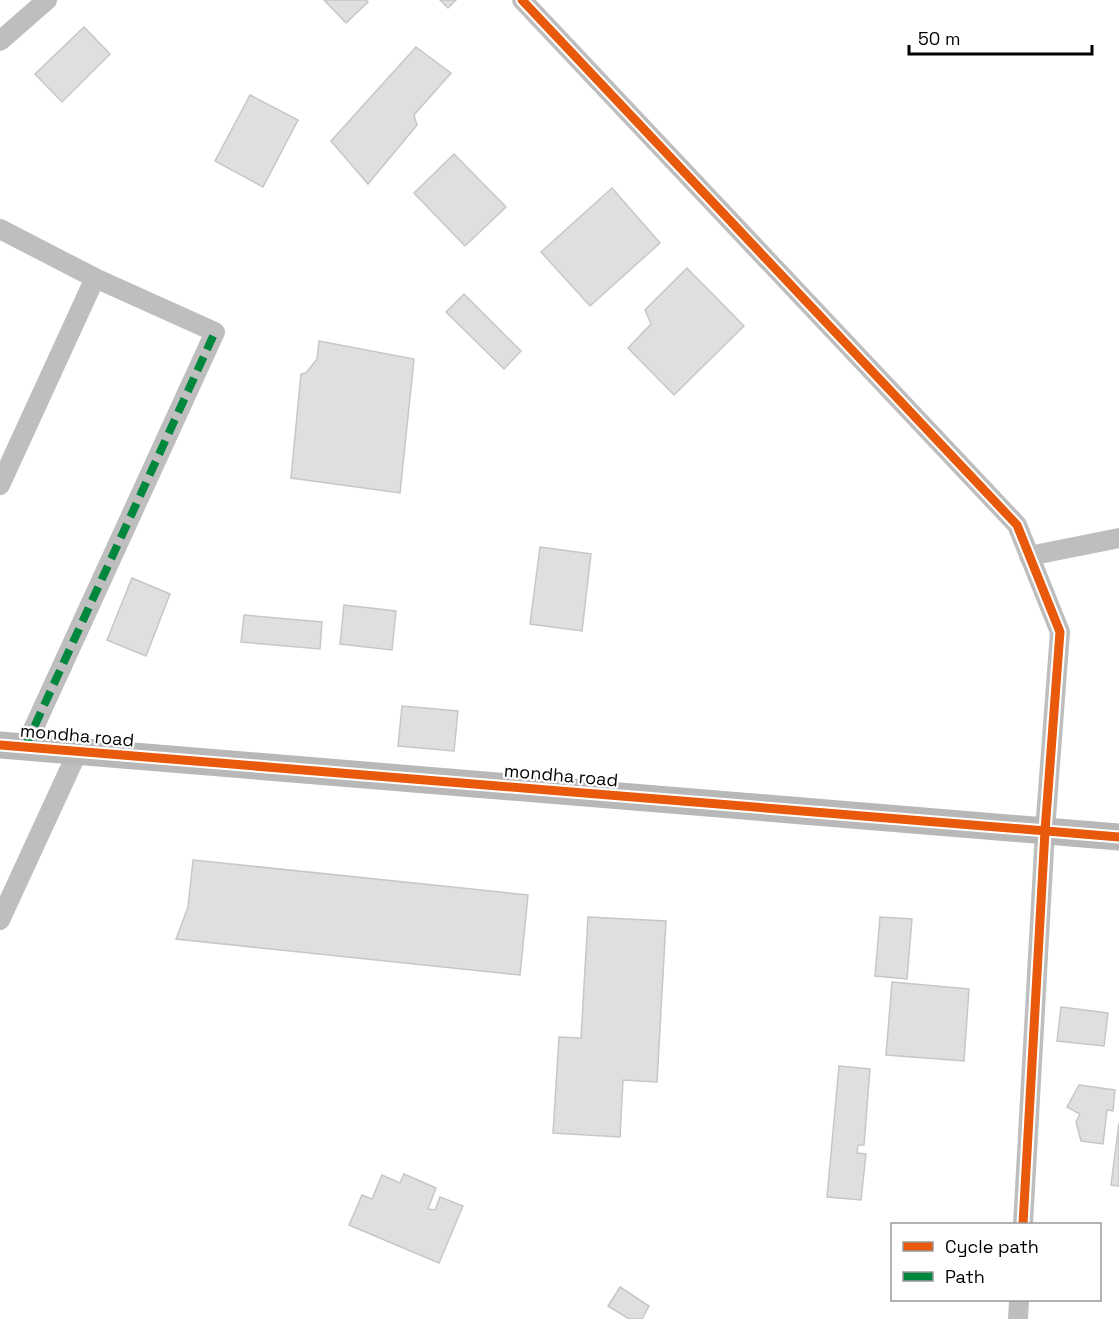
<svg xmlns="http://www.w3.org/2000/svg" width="1119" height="1319" font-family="'Space Grotesk',sans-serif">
  <rect width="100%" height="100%" fill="#fff"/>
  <g fill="#dfdfdf" stroke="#c7c7c7" stroke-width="1.5">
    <polygon points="324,0 366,0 368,2 346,23"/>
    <polygon points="440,0 456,0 448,8"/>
    <polygon points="84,27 110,54 62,102 35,74"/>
    <polygon points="416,47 451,73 414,115 417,125 368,184 331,141"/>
    <polygon points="250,95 298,120 263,187 215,161"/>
    <polygon points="454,154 506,207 465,246 414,193"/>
    <polygon points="612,188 660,243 590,306 541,252"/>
    <polygon points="687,268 744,326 674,395 628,348 651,324 645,310"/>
    <polygon points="464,294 521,351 504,369 446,312"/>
    <polygon points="319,341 414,359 400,493 291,478 301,374 306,373 317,359"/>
    <polygon points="540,547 591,554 582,631 530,624"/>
    <polygon points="132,578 170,594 146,656 107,640"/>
    <polygon points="344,605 396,611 392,650 340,644"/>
    <polygon points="244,615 322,622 320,649 241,642"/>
    <polygon points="402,706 458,711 454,751 398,746"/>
    <polygon points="193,860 528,895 520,975 176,939 188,907"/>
    <polygon points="588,917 666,921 657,1082 623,1080 620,1137 553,1133 559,1037 581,1038"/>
    <polygon points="880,917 912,919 907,979 875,976"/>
    <polygon points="892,982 969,989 964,1061 886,1055"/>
    <polygon points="1061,1007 1108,1013 1104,1046 1057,1041"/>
    <polygon points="839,1066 870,1069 864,1145 858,1145 857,1153 866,1154 861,1200 827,1197"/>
    <polygon points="1079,1085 1115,1090 1113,1111 1107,1110 1103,1144 1081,1141 1076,1122 1080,1114 1067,1107"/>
    <polygon points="1119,1123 1119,1186 1111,1185"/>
    <polygon points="404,1174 436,1188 428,1209 435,1210 440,1197 463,1206 439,1263 349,1225 362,1195 372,1199 382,1175 400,1183"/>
    <polygon points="620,1287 649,1306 642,1319 629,1319 608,1306"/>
  </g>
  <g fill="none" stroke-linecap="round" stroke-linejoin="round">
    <g stroke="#bebebe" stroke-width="20">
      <polyline points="522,0 1017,525 1060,632 1045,831 1023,1224"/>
      <polyline points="0,41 47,0"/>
      <polyline points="0,229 95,278 215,332 25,747"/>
      <polyline points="0,485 95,278"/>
      <polyline points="1029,556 1119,538"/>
      <polyline points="0,920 78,751"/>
      <polyline points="1018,1319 1019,1300"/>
    </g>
    <polyline stroke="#b8b8b8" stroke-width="27" points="0,745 1119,837"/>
    <polyline stroke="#00873e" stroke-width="8" stroke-dasharray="15 8" stroke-linecap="butt" points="25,747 215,332"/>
    <g stroke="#fff" stroke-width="13">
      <g id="cycleway">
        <polyline points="522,0 1017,525 1060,632 1045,831 1023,1224"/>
        <polyline points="0,745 1119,837"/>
      </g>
    </g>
    <use href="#cycleway" stroke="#e8590c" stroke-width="9"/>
  </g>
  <g text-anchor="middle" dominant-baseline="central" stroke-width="4.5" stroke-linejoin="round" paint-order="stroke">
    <g font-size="18" fill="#000" stroke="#fff">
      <text transform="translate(77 735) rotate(5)">mondha road</text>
      <text transform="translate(561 775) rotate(5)">mondha road</text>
    </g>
  </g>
  <rect x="891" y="1223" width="210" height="78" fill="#ffffff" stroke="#999999" stroke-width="1.5"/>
  <rect x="903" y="1242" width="30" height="9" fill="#e8590c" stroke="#999999" stroke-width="1.5"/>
  <text x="945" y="1253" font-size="18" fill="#000000">Cycle path</text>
  <rect x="903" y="1272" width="30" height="9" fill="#00873e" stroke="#999999" stroke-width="1.5"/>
  <text x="945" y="1283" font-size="18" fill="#000000">Path</text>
  <path d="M909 45v9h183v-9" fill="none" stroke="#000000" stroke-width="3"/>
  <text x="918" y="45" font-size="18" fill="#000000" stroke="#ffffff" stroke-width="4.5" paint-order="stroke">50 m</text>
</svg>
